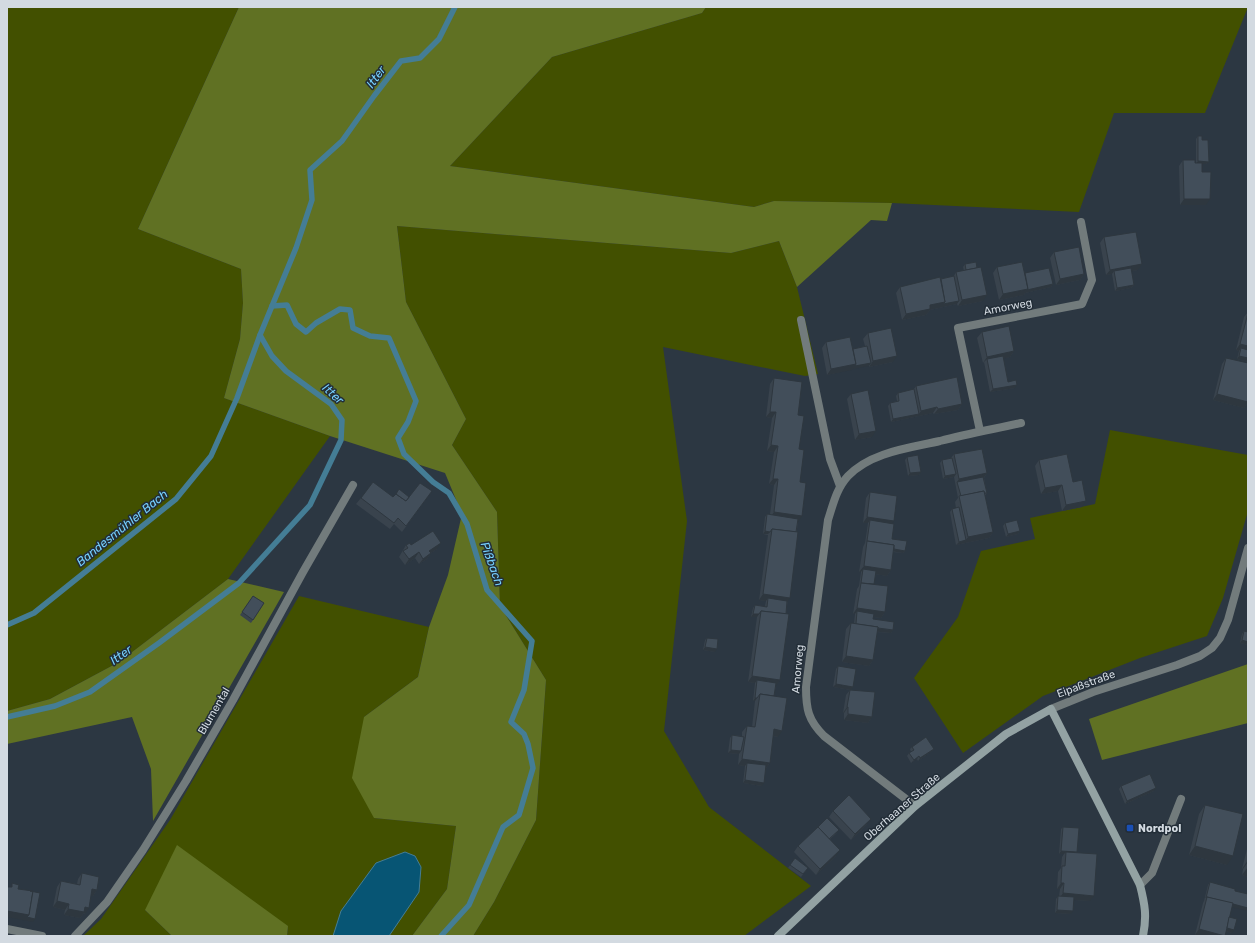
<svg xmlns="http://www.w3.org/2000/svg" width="1255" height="943" font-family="Rubik,sans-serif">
  <rect width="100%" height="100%" fill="#2c3742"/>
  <g fill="#425000">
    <polygon points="7,7 239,7 138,229 241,269 243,303 240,339 224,398 330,436 228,579 119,662 50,699 7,711"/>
    <polygon points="706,7 1248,7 1205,113 1114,113 1079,212 892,203 774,201 754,207 450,166 552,57 702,13"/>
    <polygon points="397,226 731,253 779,241 797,287 818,374 805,376 663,347 687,521 664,731 709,807 811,886 744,936 473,936 494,902 536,820 546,680 500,606 497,512 452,445 466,419 406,302"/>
    <polygon points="1110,430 1248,455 1248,511 1223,598 1207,636 1140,658 1043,696 963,753 914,678 958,617 981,551 1035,539 1030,518 1095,504"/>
    <polygon points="299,596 429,627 418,677 364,717 374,818 456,826 447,889 412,936 287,936 288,926 145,910 172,936 83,936 101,919 170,820"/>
  </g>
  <g fill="#607123">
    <polygon points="239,7 706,7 702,13 552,57 450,166 754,207 774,201 892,203 887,221 871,220 797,287 779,241 731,253 397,226 406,302 466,419 452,445 497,512 500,606 546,680 536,820 494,902 473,936 412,936 447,889 456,826 374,818 352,778 364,717 418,677 429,627 448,575 462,514 445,473 330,436 224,398 240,339 243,303 241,269 138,229"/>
    <polygon points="228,579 284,592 153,821 151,769 132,717 7,744 7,711 50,699 119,662"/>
    <polygon points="1248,664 1248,723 1102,760 1089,719"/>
    <polygon points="177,845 288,926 287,936 172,936 145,910"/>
  </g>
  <polygon fill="#075574" stroke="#447d95" points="405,852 415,856 421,867 419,892 389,936 333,936 341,911 376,863"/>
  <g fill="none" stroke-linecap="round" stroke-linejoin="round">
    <g stroke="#447d95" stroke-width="5.5">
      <polyline points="272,306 287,305 296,324 306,332 316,323 340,309 350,310 353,328 370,336 389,338 416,401 408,422 398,438 404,454 433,482 449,493 467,524 487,590 532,641 524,690 511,722 524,734 528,744 533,768 519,815 503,827 469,905 441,936"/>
      <polyline points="7,625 34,613 176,499 211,456 237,398 260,335"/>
      <polyline points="7,717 55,706 90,692 159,643 239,583 310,505 341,440 342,420 331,404 286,371 272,356 260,335 296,248 312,200 310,170 342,141 374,96 401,61 420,58 439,39 455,7"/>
    </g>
    <g stroke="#727b7c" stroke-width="8">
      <polyline points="801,320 830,459 840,486"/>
      <polyline points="980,431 958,328 1082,304 1092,280 1081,222"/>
      <polyline points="7,929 42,936"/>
      <polyline points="75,936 107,902 143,850 186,781 233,700 303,572 353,485"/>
    </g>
    <g stroke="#727b7c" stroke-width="8">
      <polyline points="1051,709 1093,692 1177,665 1200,656 1212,648 1220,638 1228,620 1248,548"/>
      <path d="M915,806L824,736C808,720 806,709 806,687L828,520C833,505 836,489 848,476C871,452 909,448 940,441C967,434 994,429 1021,423"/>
      <polyline points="1140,885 1152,873 1181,799"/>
    </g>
    <path stroke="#93a2a3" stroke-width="8" d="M778,936L915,806L1006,734L1051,709L1140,885C1145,905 1147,916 1143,936"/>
  </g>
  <g fill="#39434d">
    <polygon points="1198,136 1202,140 1209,162 1206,164 1202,164 1202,172 1206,205 1180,205 1179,166 1183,160 1196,163 1196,139"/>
    <polygon points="1104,237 1138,270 1131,271 1134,285 1131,288 1115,291 1112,274 1106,275 1100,243"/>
    <polygon points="1054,252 1084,274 1080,280 1056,285 1050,258"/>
    <polygon points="965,264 983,301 958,306 957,304 930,310 926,315 902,320 896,293 900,287 954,276 956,272 964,271 963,267"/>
    <polygon points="997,267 1025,273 1053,284 1051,287 1025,293 1024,295 999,300 993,273"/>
    <polygon points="1248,312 1248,362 1237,359 1239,351 1236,350 1244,317"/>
    <polygon points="982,332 1014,351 1010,357 1003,358 1008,382 1015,388 990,392 984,362 983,363 977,338"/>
    <polygon points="868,333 893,362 869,367 869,365 827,375 822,348 826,342 853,349 865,346 863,339"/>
    <polygon points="1226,358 1248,402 1244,408 1213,400 1222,364"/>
    <polygon points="774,378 798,415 800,482 798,522 786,614 780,680 776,685 774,696 778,737 773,736 770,763 766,768 762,786 743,783 745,766 738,765 739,754 728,753 730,738 732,735 742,736 742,732 747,726 752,727 755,701 753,701 755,683 748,682 757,617 751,617 753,608 755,605 765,606 766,601 759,600 768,535 763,534 765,517 767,514 770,514 774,485 769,484 774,452 767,451 772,418 766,417 770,384"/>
    <polygon points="916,386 962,404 958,410 934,414 933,413 891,422 888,406 890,403 897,401 896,396 898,393 914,389"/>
    <polygon points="851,394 872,437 855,440 847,399"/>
    <polygon points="954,454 987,473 984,478 987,493 985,496 993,532 989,538 956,545 950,512 952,509 956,508 955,502 958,498 954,477 943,479 940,463 942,460 951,458"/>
    <polygon points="907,457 921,472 919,475 908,476 905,460"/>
    <polygon points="1039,460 1073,482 1082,507 1062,511 1058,491 1041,494 1035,466"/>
    <polygon points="432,491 402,532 394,524 390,529 356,504 361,498 409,497"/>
    <polygon points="870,492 892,523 892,539 905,551 903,553 893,552 891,570 887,576 875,574 874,584 885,612 881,618 873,617 873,619 893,630 891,633 877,632 873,660 869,666 842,662 846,629 851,623 854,623 855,614 853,614 857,589 859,586 861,572 859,572 863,547 865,543 868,523 863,523 866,498"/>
    <polygon points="1005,523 1020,531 1018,534 1006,537 1003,526"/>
    <polygon points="406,545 411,545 437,549 431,553 427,559 419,564 415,558 405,565 399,557"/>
    <polygon points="253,596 264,603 251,623 240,615"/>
    <polygon points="1244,631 1248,632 1248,645 1240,643 1242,634"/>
    <polygon points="707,638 715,652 703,650 705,640"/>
    <polygon points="838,666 853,687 851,690 833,687 836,669"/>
    <polygon points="850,690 872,717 868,723 844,720 844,713 843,713 846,695"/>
    <polygon points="912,747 934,749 932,751 918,761 917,759 911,763 907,756 909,753 911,752 910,749"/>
    <polygon points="1121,786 1154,791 1125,804 1119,789"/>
    <polygon points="1205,805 1227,865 1189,855 1199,814"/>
    <polygon points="833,811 867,824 851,840 829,817"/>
    <polygon points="1063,827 1077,852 1090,901 1074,900 1071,914 1055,913 1056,899 1058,896 1059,896 1060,889 1057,889 1058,872 1061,868 1062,857 1064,854 1059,854 1061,829"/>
    <polygon points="837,833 830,839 836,856 816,875 794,852 798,846"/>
    <polygon points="1248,845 1248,877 1242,875 1243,869 1242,869"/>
    <polygon points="795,858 808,868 801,877 788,868"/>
    <polygon points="82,873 97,890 93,896 91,895 85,914 84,913 80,918 64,915 65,910 53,907 57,887 61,881 77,884 78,879"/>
    <polygon points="1210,882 1235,891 1232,907 1229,917 1232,933 1226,931 1224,936 1199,936 1195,935 1203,903 1204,901 1208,885"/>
  </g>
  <g fill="#2e373f">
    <polygon points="1198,161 1209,162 1206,164 1196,164"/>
    <polygon points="1184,199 1210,199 1206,205 1180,205"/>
    <polygon points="1142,264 1138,270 1115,274 1114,271 1112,274 1106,275 1110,270"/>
    <polygon points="1084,274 1080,280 1056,285 1060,279"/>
    <polygon points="1053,284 1051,287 1025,293 1024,295 999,300 1003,294"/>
    <polygon points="1134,285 1131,288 1115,291 1117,288"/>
    <polygon points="987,295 983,301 958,306 962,300"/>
    <polygon points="959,301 957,304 930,310 926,315 902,320 906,314 930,305 945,302"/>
    <polygon points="1240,344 1248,346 1248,353 1241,348 1239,351 1236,350"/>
    <polygon points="1014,351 1010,357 987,362 987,359 983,363 987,357"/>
    <polygon points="897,356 893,362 869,367 873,361"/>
    <polygon points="1239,356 1248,358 1248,362 1237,359"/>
    <polygon points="871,363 869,366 853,369 852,370 827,375 831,369 856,364"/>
    <polygon points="1017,385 1015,388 990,392 993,389"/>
    <polygon points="1217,394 1248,402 1244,408 1213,400"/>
    <polygon points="962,404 958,410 934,414 938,409"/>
    <polygon points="937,407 933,413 891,422 893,419 919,414 921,411"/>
    <polygon points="770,412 776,412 772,418 766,417"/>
    <polygon points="876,431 872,437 855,440 859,434"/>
    <polygon points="771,445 778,446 774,452 767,451"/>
    <polygon points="921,472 919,475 908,476 910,473"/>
    <polygon points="987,473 983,479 957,482 959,479"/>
    <polygon points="956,474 954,477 943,479 945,476"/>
    <polygon points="773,479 778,479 774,485 769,484"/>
    <polygon points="1062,485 1058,491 1041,494 1045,488"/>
    <polygon points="1086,501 1082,507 1062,511 1066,505"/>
    <polygon points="774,512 802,516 798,522 770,518"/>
    <polygon points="867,517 894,521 890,526 870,520 868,523 863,523"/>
    <polygon points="765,531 770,532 768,534 763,534"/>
    <polygon points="1020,531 1018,534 1006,537 1008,534"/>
    <polygon points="993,532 989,538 956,545 959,542 966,540 968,537"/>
    <polygon points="441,543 437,549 425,557 429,551"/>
    <polygon points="866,545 905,551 903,553 866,547"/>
    <polygon points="419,552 415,558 405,565 409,559"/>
    <polygon points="431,553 427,559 419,564 423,559"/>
    <polygon points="864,566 891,570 887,576 862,572 863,569 861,572 859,572"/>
    <polygon points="763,594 790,598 786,604 768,598 766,601 759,600"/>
    <polygon points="857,608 885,612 881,618 857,615 857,611 855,614 853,614"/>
    <polygon points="753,614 759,614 757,617 751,617"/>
    <polygon points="872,628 893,630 891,633 870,631"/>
    <polygon points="1242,640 1248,642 1248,645 1240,643"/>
    <polygon points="705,647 717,649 715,652 703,650"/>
    <polygon points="846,656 873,660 869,666 842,662"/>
    <polygon points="752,676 780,680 776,686 757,680 755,683 748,682"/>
    <polygon points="836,684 853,687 851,690 833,687"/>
    <polygon points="755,698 757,698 755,701 753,701"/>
    <polygon points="847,707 848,707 844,713 843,713"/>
    <polygon points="848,714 872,717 868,723 844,720"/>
    <polygon points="774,729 782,731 778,737 770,735"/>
    <polygon points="934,749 932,751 918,761 920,758"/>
    <polygon points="731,750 741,751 739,754 728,753"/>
    <polygon points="919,756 917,759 911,763 914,760"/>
    <polygon points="742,759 770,763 765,769 747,763 745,766 738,765"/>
    <polygon points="745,780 764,783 762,786 743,783"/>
    <polygon points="1156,788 1154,791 1125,804 1127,801"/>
    <polygon points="871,819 867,824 851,840 855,834"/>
    <polygon points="1195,846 1233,856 1227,865 1189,855"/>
    <polygon points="840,850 836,856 816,875 820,869"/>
    <polygon points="1061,851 1077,852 1066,852 1064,854 1059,854"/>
    <polygon points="1248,860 1248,862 1243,869 1242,869"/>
    <polygon points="1248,867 1248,877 1242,875"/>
    <polygon points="1061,883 1064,883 1060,889 1057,889"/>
    <polygon points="92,889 97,890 93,896 88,895"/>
    <polygon points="1063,893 1094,896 1090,901 1059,899"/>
    <polygon points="57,901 69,904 65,910 53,907"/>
    <polygon points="1232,904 1248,908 1248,911 1230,907"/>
    <polygon points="85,907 89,908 85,914 84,913 80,918 64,915 68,909"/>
    <polygon points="1057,910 1073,911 1071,914 1055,913"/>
    <polygon points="7,911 29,915 35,919 33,922 7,917"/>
    <polygon points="1225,927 1234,930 1232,933 1223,930"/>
    <polygon points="1199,929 1225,936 1199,936 1195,935"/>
  </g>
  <g fill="#424e5a" stroke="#2e373f">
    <polygon points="1198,136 1202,136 1202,140 1208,140 1209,162 1198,161"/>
    <polygon points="1183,160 1195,160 1195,163 1202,163 1202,172 1211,172 1210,199 1184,199"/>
    <polygon points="1136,232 1142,264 1110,270 1104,237"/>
    <polygon points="1079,247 1084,274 1060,279 1054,252"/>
    <polygon points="976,262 977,268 966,270 965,264"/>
    <polygon points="1022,262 1028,289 1003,294 997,267"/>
    <polygon points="981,267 987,295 962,300 956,272"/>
    <polygon points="1049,268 1053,284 1027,290 1028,289 1025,273"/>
    <polygon points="1131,268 1134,285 1117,288 1114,271"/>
    <polygon points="954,276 959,301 943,304 945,302 941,279"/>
    <polygon points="940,277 945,302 930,305 930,309 906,314 900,287"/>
    <polygon points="1248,313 1248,346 1240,344"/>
    <polygon points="1009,326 1014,351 987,357 982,332"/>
    <polygon points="891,328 897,356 873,361 868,333"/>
    <polygon points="850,337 856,364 831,369 826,342"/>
    <polygon points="867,346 871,363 855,366 856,364 853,349"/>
    <polygon points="1241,348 1248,350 1248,358 1239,356"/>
    <polygon points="1003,356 1008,382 1016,380 1017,385 993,389 987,359"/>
    <polygon points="1226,358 1248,363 1248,402 1217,394"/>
    <polygon points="957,377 962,404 938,409 937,407 921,411 916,386"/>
    <polygon points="774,378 802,382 798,415 804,416 799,449 804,450 800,482 806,483 802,516 774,512 778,479 773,479 778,446 771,445 776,412 770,412"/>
    <polygon points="914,389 919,414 893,419 890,403 899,401 898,393"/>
    <polygon points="868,390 876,431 859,434 851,394"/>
    <polygon points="982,449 987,473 959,479 954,454"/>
    <polygon points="1067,454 1073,482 1082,480 1086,501 1066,505 1062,485 1045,488 1039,460"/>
    <polygon points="918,455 921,472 910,473 907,457"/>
    <polygon points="952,458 956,474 945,476 942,460"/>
    <polygon points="983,477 987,493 984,493 984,491 961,496 957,482"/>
    <polygon points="373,482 393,497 396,494 406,501 420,483 432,491 406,526 398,518 394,523 361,498"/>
    <polygon points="399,489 409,497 406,501 396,494"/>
    <polygon points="984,491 993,532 968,537 959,496"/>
    <polygon points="870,492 897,496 894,521 867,517"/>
    <polygon points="959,507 966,540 959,542 952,509"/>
    <polygon points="767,514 798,519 796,532 772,529 770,532 765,531"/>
    <polygon points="870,520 894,524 892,539 907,541 905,551 894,549 894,545 867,541"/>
    <polygon points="1017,520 1020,531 1008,534 1005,523"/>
    <polygon points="772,529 798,532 790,598 763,594"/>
    <polygon points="433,531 441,543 429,551 431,553 423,559 419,552 409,559 403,551 408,548 406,545 410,543 411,545"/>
    <polygon points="867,541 894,545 891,570 864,566"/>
    <polygon points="863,569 876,571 874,584 861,583"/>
    <polygon points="861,583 888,586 885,612 857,608"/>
    <polygon points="253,596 264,603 253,620 242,612"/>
    <polygon points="768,598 787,601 786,614 761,611 759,614 753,614 755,605 767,607"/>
    <polygon points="761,611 789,614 780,680 752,676"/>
    <polygon points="857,611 874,614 873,619 894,622 893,630 878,628 878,627 856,624"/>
    <polygon points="851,623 878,627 873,660 846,656"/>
    <polygon points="1244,631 1248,632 1248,642 1242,640"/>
    <polygon points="707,638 718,639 717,649 705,647"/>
    <polygon points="838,666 856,669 853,687 836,684"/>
    <polygon points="757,680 776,683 774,696 760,694 757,698 755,698"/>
    <polygon points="850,690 875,692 872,717 848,714 848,707 847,707"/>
    <polygon points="760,694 787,698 782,731 774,729 770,763 742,759 747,726 755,727"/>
    <polygon points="732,735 744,737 741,751 731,750"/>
    <polygon points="926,737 934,749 920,758 919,756 914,760 909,753 914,750 912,747"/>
    <polygon points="747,763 766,765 764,783 745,780"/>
    <polygon points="1150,774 1156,788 1127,801 1121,786"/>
    <polygon points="849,795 871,819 855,834 833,811"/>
    <polygon points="1205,805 1243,814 1233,856 1195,846"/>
    <polygon points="827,818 839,830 829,839 818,827 816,829"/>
    <polygon points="818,827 840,850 820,869 798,846"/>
    <polygon points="1063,827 1079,828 1077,852 1061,851"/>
    <polygon points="1066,852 1097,854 1094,896 1063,893 1064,883 1061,883 1062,866 1065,866"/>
    <polygon points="795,858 808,868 803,874 790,865"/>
    <polygon points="82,873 99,877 97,890 92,889 89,908 85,907 84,912 68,909 69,904 57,901 61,881 80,885"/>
    <polygon points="1210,882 1235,889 1235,891 1248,894 1248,908 1207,897 1206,898"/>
    <polygon points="12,883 19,885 18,889 33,891 29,915 7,911 7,887 12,887"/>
    <polygon points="30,891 40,893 35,919 27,917 29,915 33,891"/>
    <polygon points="1058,896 1074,897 1073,911 1057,910"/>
    <polygon points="1207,897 1233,903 1225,936 1199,929"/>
    <polygon points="1229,917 1237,919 1234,930 1227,928"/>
  </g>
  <rect fill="#1a4fb4" stroke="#222d37" stroke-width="1.5" x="1126" y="824" width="8" height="8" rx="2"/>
  <g text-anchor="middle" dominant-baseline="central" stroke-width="3" stroke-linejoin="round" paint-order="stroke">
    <g font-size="11" fill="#d3dae1" stroke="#222d37">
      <text transform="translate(1008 307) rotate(-11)">Amorweg</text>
      <text transform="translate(798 669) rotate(-85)">Amorweg</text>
      <text transform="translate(1086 684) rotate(-20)">Eipaßstraße</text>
      <text transform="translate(214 711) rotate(-60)">Blumental</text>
      <text transform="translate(902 807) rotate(-41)">Oberhaaner Straße</text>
    </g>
    <g font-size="11" font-weight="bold" fill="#d3dae1" stroke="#222d37" text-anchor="start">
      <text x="1138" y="828">Nordpol</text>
    </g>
    <g font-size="12" font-style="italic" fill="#76d0fe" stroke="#222d37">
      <text transform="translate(376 77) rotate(-54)">Itter</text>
      <text transform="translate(333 394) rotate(42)">Itter</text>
      <text transform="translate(122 528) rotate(-39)">Bandesmühler Bach</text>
      <text transform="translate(492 564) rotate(70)">Pißbach</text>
      <text transform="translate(121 655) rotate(-36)">Itter</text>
    </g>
  </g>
  <rect width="1255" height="943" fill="none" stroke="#d3dae1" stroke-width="16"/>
</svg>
